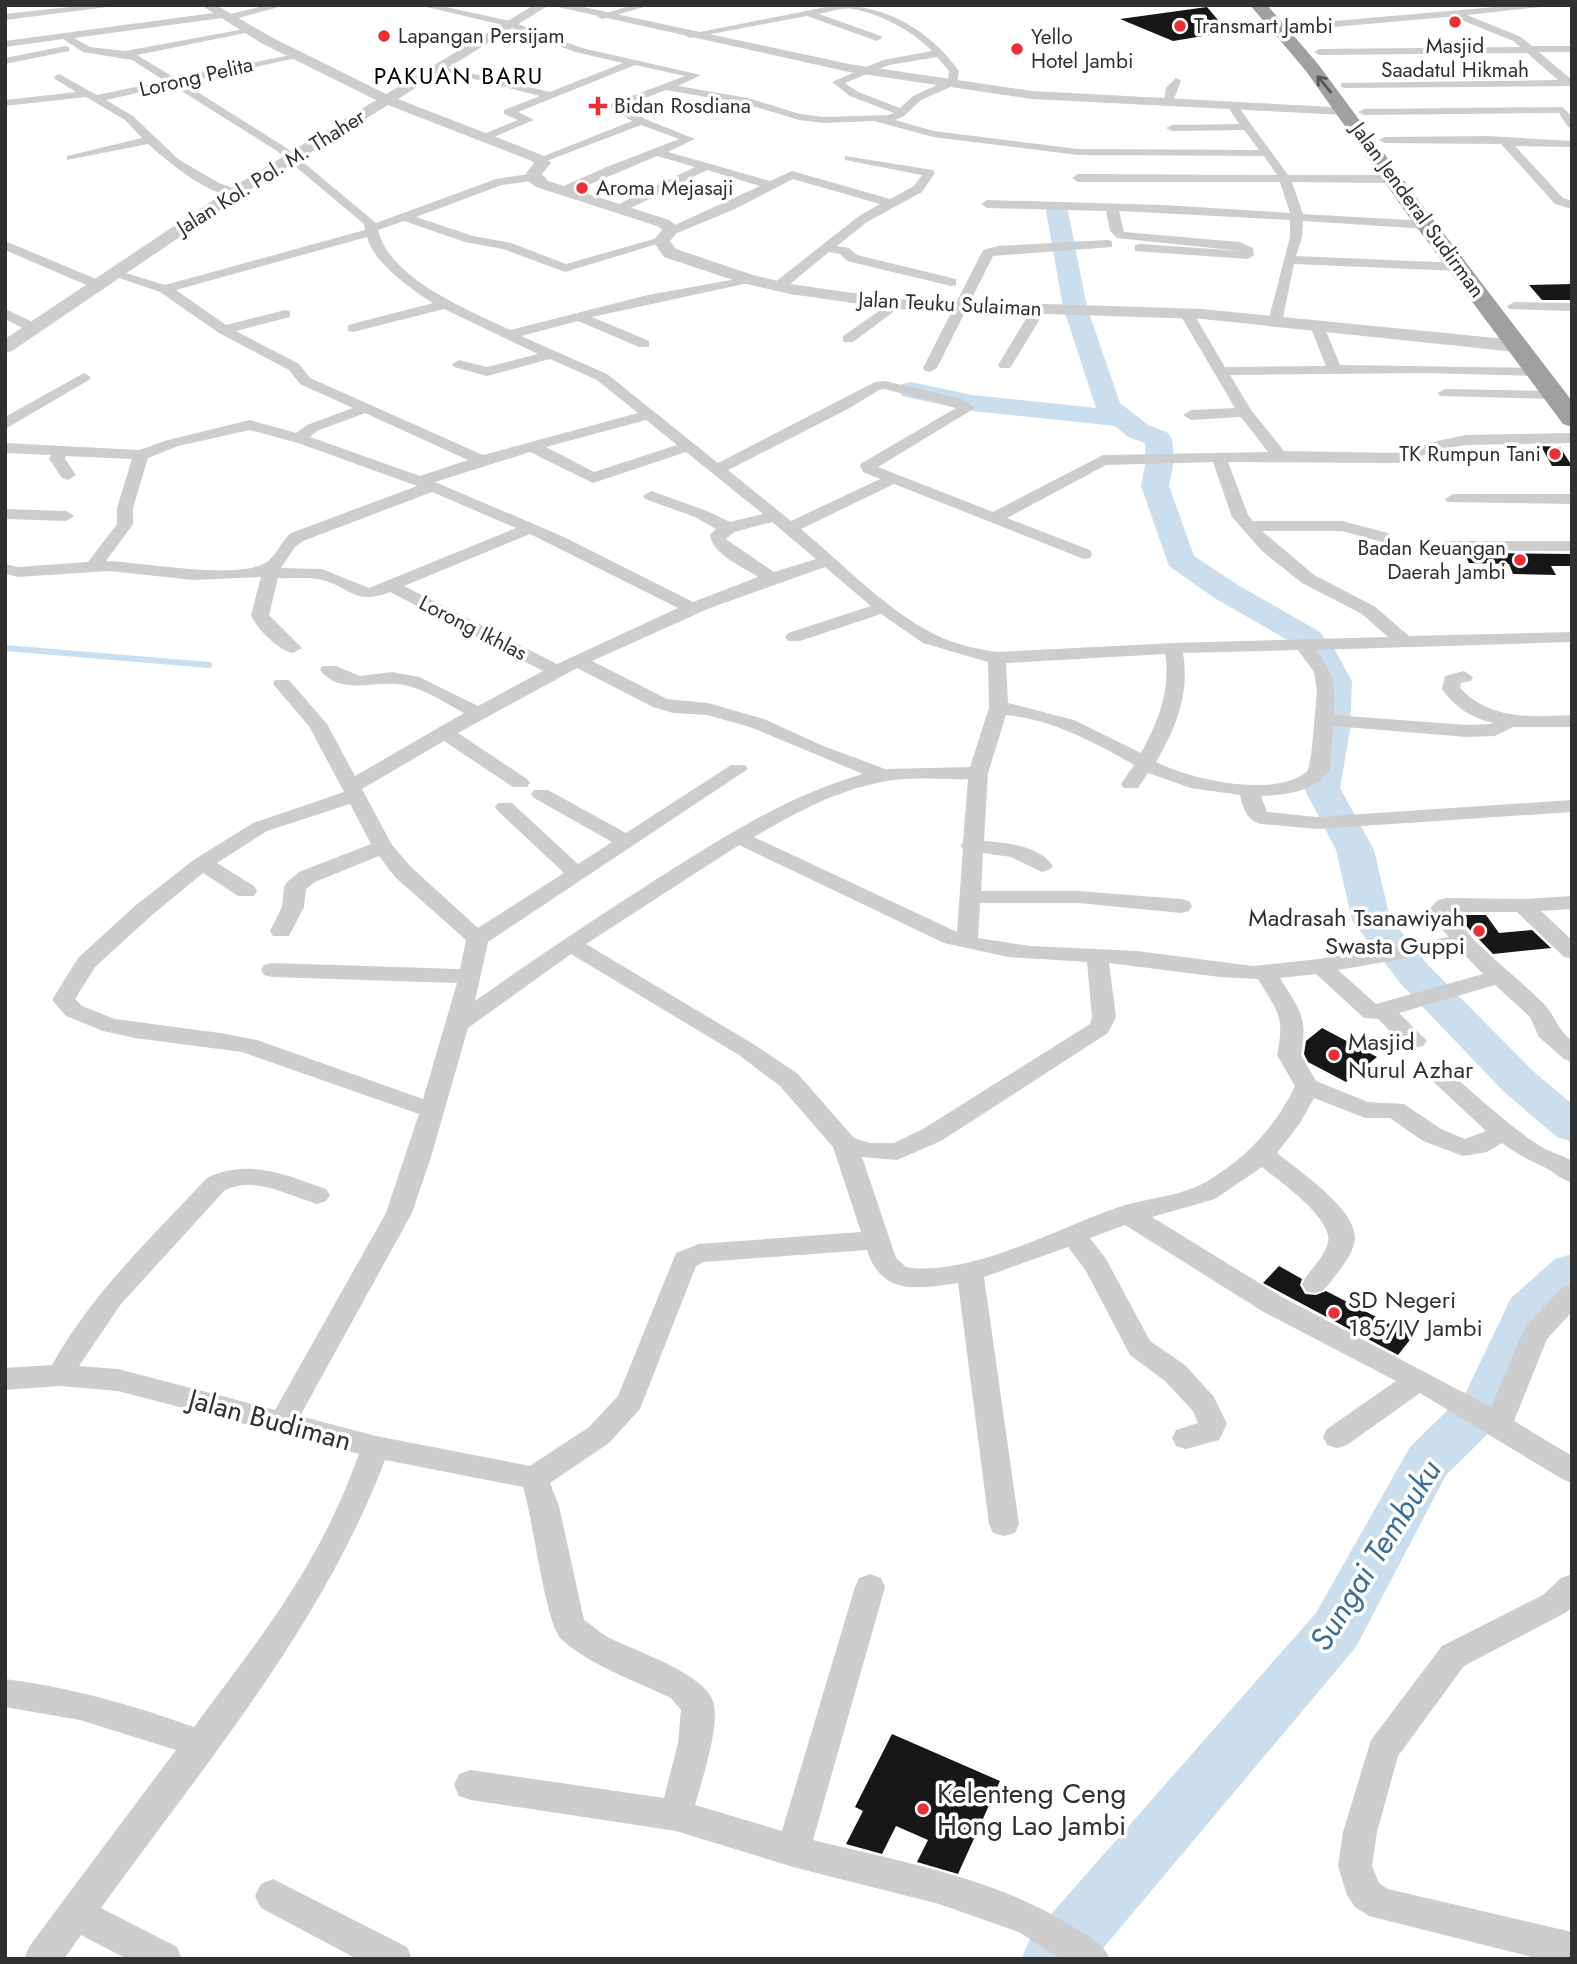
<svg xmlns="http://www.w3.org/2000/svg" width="1577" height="1964" font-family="Jost,sans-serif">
  <rect width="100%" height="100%" fill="#fff"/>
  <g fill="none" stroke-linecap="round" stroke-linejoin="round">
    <polyline stroke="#cadeed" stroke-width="6" points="5,648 209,665"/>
    <g fill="#cadeed" fill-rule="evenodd">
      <polygon points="1057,204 1065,206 1068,211 1087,307 1120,403 1148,425 1168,433 1172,439 1174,460 1169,486 1194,556 1238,585 1320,632 1325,639 1323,643 1332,645 1352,681 1350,730 1340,788 1374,850 1390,918 1428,965 1533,1071 1572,1104 1572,1142 1557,1137 1503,1091 1400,983 1352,920 1336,850 1304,788 1316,730 1318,681 1305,652 1307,648 1298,646 1216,599 1169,566 1141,486 1146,460 1145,443 1128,437 1115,426 972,411 902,396 898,390 902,384 911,382 972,395 1096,408 1063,307 1046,211 1049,206"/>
      <polygon points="1572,1254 1572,1298 1548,1320 1504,1418 1446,1475 1356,1647 1094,1959 1021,1959 1031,1937 1316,1613 1410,1447 1466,1392 1511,1298 1555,1259"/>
    </g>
  </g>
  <g fill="#171717">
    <polygon points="1207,7 1228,32 1173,41 1120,19"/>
    <polygon points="1572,284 1572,300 1542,300 1529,285"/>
    <polygon points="1541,446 1560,447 1572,466 1552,466"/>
    <polygon points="1465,553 1571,554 1572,566 1551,566 1556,575 1513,574 1509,564 1469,563"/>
    <polygon points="1456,915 1486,915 1499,933 1532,930 1551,948 1493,954"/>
    <polygon points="1322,1028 1377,1057 1346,1082 1308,1062 1304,1054 1306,1041"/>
    <polygon points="1279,1266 1302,1279 1300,1285 1305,1294 1316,1295 1326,1291 1413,1336 1398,1355 1263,1283"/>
    <polygon points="892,1734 1000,1781 958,1874 917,1862 928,1840 896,1826 882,1854 846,1844 863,1811 855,1807"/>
  </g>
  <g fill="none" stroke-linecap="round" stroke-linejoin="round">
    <g fill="#cdcdcd" fill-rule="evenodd">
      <polygon points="88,5 123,5 5,20 5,14"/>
      <path d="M268,5H286L227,21L222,18L74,38L90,47L125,51L250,28L255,31L137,55L175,78L301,53V57L183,83L285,147L376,223L496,179L535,173L539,174V180L502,185L416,217L473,236L511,243L566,264L661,237L667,241L565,272L503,249L465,242L404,221L378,230C389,279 469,310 510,330L648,295L753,276V282L592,317L649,341V347H639L578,321L521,336L607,374L718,463L875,382L885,381L962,399L975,408L878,467L993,512L1103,455L1268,452L1241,417L1191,420L1183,415L1191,410L1235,408L1179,313L1186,309L1193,313L1225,367L1326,366L1310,326L1317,322L1324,326L1340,365L1538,368L1545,372L1538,376L1426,373L1230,375L1251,410L1284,451L1399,453L1433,442L1466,435L1572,433V443L1466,445L1441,449L1401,463L1228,462L1248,515L1253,521H1342L1388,533L1390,537L1388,541L1382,542L1342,531H1262L1314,575L1374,606L1409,636L1572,632V642L1316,650C1334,675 1336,684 1334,715L1467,725L1490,724L1493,723C1471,718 1455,707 1442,689L1445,676L1464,671L1473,677L1471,681L1461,683L1460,688C1490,720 1531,717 1572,715V727H1513L1495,736L1467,737L1333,726L1330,770C1314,792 1286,795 1261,796L1267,812L1317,817L1572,800V812L1317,829L1261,824C1247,821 1243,808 1240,795L1191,788L1148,773L1138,788H1124L1121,784L1134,765C1094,742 1053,720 1006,715L988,773L984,841C1007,843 1038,845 1053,866L1049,870L1042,872L1011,857L983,853L981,891H1078L1181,899L1189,901L1192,906L1189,911L1181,913L1078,903H980L978,938L1030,946L1137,951L1253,966L1319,959L1449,937L1433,919L1429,909L1438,900L1446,898L1523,899L1572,896V909L1541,911L1572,940V959L1564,957L1517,912H1451C1476,948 1512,972 1543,1003C1556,1016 1555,1027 1572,1041V1062L1564,1059L1539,1037L1530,1017L1495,985L1399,1013L1427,1041L1423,1046C1404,1051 1391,1031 1378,1019L1364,1018L1316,974L1280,978C1300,1011 1308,1016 1301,1055L1316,1081L1368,1102L1404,1104L1441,1129L1465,1139L1486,1131L1423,1072L1427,1067L1435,1064L1443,1067C1474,1093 1504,1122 1537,1144C1548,1152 1561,1154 1572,1161V1183C1560,1179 1553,1171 1542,1166C1527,1159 1515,1153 1502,1143L1487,1152L1463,1156L1423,1141L1390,1118H1365L1314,1098L1300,1123L1277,1153C1298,1170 1356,1209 1355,1238C1354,1252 1343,1266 1335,1276C1326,1289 1321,1296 1306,1291L1302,1284C1309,1270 1324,1258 1328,1243C1334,1219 1279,1181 1262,1167L1215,1199L1152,1217L1282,1297L1491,1407L1525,1327L1562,1288L1572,1285V1312L1547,1339L1514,1421L1572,1456V1483L1562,1479L1420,1393L1347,1445L1337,1448L1327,1445L1323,1437L1327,1429L1396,1381L1262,1311L1125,1225L1090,1238L1106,1259L1150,1341L1185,1365L1214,1397L1227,1424L1219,1440L1186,1449L1176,1446L1172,1438L1176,1430L1198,1423L1193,1411L1165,1381L1130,1355L1086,1271L1068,1247L984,1277L1019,1524L1015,1533L1004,1536L993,1533L989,1524L958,1283C919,1289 881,1296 867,1250L704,1262L696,1266L640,1409L609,1443L550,1483L559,1506L584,1620C592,1625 599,1632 606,1636C633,1651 707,1673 714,1704C719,1729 702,1780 695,1805L782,1831L855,1587L859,1578L870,1574L881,1578L885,1587L813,1840C902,1862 997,1878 1075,1928C1090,1937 1103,1943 1110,1959H1060L1019,1932L939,1904L793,1867L676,1831L471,1800L459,1796L454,1785L459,1774L471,1770L664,1798L678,1743L681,1710L671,1698C638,1682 587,1664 561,1639C545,1622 533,1518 523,1487L385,1460C322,1626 204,1765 101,1908L177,1947L182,1959H127L81,1935L64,1959H24L29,1947L63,1901L176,1750L80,1720L5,1707V1679C70,1687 132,1705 194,1727C246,1657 301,1588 337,1508C345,1491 352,1472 359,1454L118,1391L60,1386L5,1390V1368L52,1365C92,1293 151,1238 207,1178C249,1158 285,1175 326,1189L330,1195L326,1201L317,1204C287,1195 256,1176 225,1190L121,1304L79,1366L118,1369L275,1410L386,1213L419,1114L242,1052L135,1038L103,1031L66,1016L52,1000L78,958L136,905L195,859L253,823L344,792L309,726L273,684L275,680H289L327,724L355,776L464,713C445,703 425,689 404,685C376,679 341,697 320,670L322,666H336L360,676L392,672L419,677L478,706L543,671L390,592C352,607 349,584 317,579C305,577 291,579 278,578L269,615L302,648L293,653C278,650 257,629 251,615L261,577L193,580L109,571L18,577L5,574V564L18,567L88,562L117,524V508L132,459L66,456L65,459L76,475L68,480L62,478L49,459L51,455L5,453V443L139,450L168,440L250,420L296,433L307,425L353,408L300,384L289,370L219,333L160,292L105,273L112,269L165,285L365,230L364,224L277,151L172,85L106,100L133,116L178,159L219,183L238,190V196C212,199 167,161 148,144L67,160V156L142,138L125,120L86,97L5,106V100L76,92L55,79L54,77L59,74L97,95L165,81L132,60L83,52L63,39L5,47V41L221,12L226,15ZM367,237C372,261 413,291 433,303L348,325V331L353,332L444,309L538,354L487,367L459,360L452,364L454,367L487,376L550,359L597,380L638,413L483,455L310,378L299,364L236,331L290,317V311L285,310L226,325L176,290ZM885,389L956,408L862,463L860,466L863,472L880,479L791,521L728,470L848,409L879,390ZM365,413L468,460L420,476L310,437L317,431ZM646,420L677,445L594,472L546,447ZM250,430L298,443L417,486L291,533C281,541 277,555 267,562C238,581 143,562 106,561L133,524V508L148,458L178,446ZM530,452L593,483L686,452L763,514L730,522L707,511L657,493L651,491L643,496L645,499L695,517L716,529L710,535C712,554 743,567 758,577L693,602L564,537L435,482ZM1213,462L1232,517L1262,551L1302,583L1362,614L1388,637L1173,643L997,652C976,649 953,644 934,634C885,609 843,564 801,529L894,484L1084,559L1090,558L1092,554L1090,550L1007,518L1106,465ZM432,492L516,528L369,588L322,569L281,568L295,547L303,541ZM772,522L816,559L774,572L726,539L734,532ZM530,534L678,608L557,664L404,586ZM825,567L871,606L788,633L785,637L788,641H800L881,614L923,643L988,662L989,708L970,767L885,769L821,745L764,719L708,703L667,699L592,661L710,608ZM1298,650L1314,672L1317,692L1310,769C1278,800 1192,780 1156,762C1176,729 1190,692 1183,653ZM1165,654C1171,690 1158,722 1141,753L1074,720L1008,703L1006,663ZM577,668L653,707L673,713L707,715L750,727L863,774C789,795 727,835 663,875C599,916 537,957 475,1001L488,942L748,769L745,765H731L626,833L548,790H534L531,794L534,798L612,842L578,864L512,803H498L495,807L498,811L564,873L478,928L411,867L392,845L362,789L444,741L513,787H527L530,783L527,779L458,733ZM968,779L963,842L961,846L963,849L957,932L754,837C795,813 835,791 882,782C908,776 940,780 968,779ZM350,804L371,844L299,872L287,882L284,887L282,907L270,931L273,936H289L304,907L306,889L315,882L379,856L395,877L466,940L460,969L272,963L264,965L261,970L264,975L272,977L457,983L423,1099L257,1040L220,1033L115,1019L82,1006L75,999L95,967L152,915L203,873L238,896H254L257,891L254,886L217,863L267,831ZM739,845L944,943L1008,957L1087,962L1092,1017L1090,1024L923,1129L894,1143H870L854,1138L798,1074L755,1045L586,944ZM1459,949L1483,974L1376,1004L1338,970ZM571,954L739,1055L780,1086L833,1147L861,1232L699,1244L676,1253L618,1396L589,1427L530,1466L376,1436L300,1416L412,1213L431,1157L468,1028ZM1109,963L1220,977L1258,979C1278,1013 1285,1015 1277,1055L1295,1086C1276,1126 1248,1156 1211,1179C1182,1197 1150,1197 1119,1207C1060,1227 968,1278 906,1267L896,1258L862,1157L897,1160L941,1141L1108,1033L1116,1017Z"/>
      <path d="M418,5H437L510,21L582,48L701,75L678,86L748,98L800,114L824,117L889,115L894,113L850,96L832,82L883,60L932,51C913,31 881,14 853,9C843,7 829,12 819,14L881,36L882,38L877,41L807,16L690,38L685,35L836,5C887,5 930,31 959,71L957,84L921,100L904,116L895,120L934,131L1078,149L1259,150L1244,130L1172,131L1166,128L1172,125L1239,124L1228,107L1237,105L1288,175H1392L1398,179L1392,183L1292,182L1303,214L1428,221L1434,225L1428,229L1303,221L1302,237L1296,256L1459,263L1466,267L1459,271L1294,264L1282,322L1275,326L1268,322L1290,237V220L1119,211L1124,232L1239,242L1253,248L1254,255L1248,259L1135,251V245L1140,244L1241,251L1117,238L1110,231L1106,211L987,208L981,204L987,200L1163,205L1290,213L1280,182H1078L1072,178L1078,174L1277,175L1264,156L1078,155L933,137L874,121L824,123L799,120L746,104L666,90L624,106L645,119L695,139L668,152L770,181L792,171L890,199L914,186L922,175L845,160V156L933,170L935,173L922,192L867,222L837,246L849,248L857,255L956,279V285L951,286L847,261L840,254L829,252L784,289H774V283L859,216L880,204L793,179L735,209L670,236L666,235V229L760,186L707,170L623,212H615V206L695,167L657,156L567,194H559V188L609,166L679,139L641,125L544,162L534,160L632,121L611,108V104L685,76L635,65L518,112L534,120L489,139H481V135L518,120L504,114V110L540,96L436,69V65L550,92L623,63L575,52L507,26ZM937,57L949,71L948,80L913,96L900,108L858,92L845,83L889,65Z"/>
      <polygon points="633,5 651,5 602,19 597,16"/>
      <polygon points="1518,5 1559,5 1467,15 1521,37 1532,46 1572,46 1572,52 1539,52 1572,80 1572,86 1345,88 1341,87 1341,83 1558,80 1527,53 1319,55 1314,52 1319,49 1520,47 1513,41 1459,19 1458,16 1300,30 1295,27 1300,24"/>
      <polygon points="65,46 69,47 69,51 5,64 5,58"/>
      <polygon points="1176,78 1181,81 1172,104 1163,106 1166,88"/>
      <polygon points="1562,107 1572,116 1572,128 1568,127 1559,113 1364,115 1358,112 1364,109"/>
      <polygon points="1488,136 1572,141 1572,147 1515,146 1563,198 1572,201 1572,209 1555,204 1501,144 1385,143 1379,140 1385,137"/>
      <polygon points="1107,240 1112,241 1112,247 993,256 937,368 930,372 925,371 923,368 983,250 998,246"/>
      <polygon points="5,241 101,281 103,284 96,288 91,287 5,250"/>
      <polygon points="895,300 900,301 900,307 853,342 843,342 843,336"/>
      <polygon points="1514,302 1572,303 1572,311 1509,309 1507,306"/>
      <polygon points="1039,305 1046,309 1012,365 1010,368 1000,368 998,365 1032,309"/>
      <polygon points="5,309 39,325 41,328 39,331 29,331 5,319"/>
      <polygon points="84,373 91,377 89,380 5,429 5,417"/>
      <polygon points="1445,389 1554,391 1561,395 1554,399 1440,396 1438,393"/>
      <polygon points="1453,494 1572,494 1572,504 1447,502 1445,499"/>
      <polygon points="5,509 66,511 74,516 66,521 5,519"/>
      <polygon points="1449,541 1572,541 1572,551 1443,550 1441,546 1443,542"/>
      <polygon points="1572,1574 1572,1607 1565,1613 1464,1666 1398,1756 1377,1832 1372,1866 1379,1883 1388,1889 1572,1932 1572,1959 1540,1959 1369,1916 1355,1907 1347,1895 1338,1866 1343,1832 1371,1740 1442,1646 1543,1595 1561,1578"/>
      <polygon points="273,1879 407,1947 412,1959 357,1959 261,1908 255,1896 261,1884"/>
    </g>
    <polygon fill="#cdcdcd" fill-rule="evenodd" points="201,5 216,5 271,37 386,94 534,5 574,5 849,64 1032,91 1350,108 1352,111 1350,114 1345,115 1032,99 849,72 549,5 398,99 542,155 551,163 542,174 548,181 669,220 680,229 670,241 676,249 753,275 790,284 895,299 1202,309 1516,340 1525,346 1516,352 1202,319 895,309 790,294 742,283 664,257 653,241 662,230 657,226 536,187 529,182 526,173 534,163 532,161 388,105 240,196 12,351 5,353 5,339 228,190 376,100 261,43"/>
    <polygon fill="#a0a0a0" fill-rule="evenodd" points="1250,5 1267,5 1318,64 1422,205 1572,401 1572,427 1563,424 1407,214 1306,71"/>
  </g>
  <defs><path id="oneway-shaft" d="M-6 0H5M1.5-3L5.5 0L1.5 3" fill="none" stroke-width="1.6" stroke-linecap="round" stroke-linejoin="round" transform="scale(1.75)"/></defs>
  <use stroke="#575757" href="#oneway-shaft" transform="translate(1324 84) rotate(-130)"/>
  <g fill="#e93036" stroke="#fff" stroke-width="2.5">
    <circle cx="1455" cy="22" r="7"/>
    <circle cx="1180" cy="26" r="7"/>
    <circle cx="384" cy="36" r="7"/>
    <circle cx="1017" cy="49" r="7"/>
    <path d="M594.5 95.5h7v7h7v7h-7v7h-7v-7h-7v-7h7z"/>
    <circle cx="582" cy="188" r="7"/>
    <circle cx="1555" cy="454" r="7"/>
    <circle cx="1520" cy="560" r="7"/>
    <circle cx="1479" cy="931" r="7"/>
    <circle cx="1334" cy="1055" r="7"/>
    <circle cx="1334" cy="1313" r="7"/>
    <circle cx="923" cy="1809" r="7"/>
  </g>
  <g text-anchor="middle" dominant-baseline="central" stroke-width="7" stroke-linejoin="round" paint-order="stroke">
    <g font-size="21" fill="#303030" stroke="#fff" text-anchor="start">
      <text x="1194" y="26">Transmart Jambi</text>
      <text x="398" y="36">Lapangan Persijam</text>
      <text x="1031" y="37">Yello<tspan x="1031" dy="24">Hotel Jambi</tspan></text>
      <text x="1455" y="46" text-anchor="middle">Masjid<tspan x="1455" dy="24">Saadatul Hikmah</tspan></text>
      <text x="614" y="106">Bidan Rosdiana</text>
      <text x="596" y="188">Aroma Mejasaji</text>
      <text x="1541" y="454" text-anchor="end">TK Rumpun Tani</text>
      <text x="1506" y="548" text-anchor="end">Badan Keuangan<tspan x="1506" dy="24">Daerah Jambi</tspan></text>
    </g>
    <g font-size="21" fill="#303030" stroke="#fff">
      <text transform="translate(196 77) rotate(-13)">Lorong Pelita</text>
      <text transform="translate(271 172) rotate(-32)">Jalan Kol. Pol. M. Thaher</text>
      <text transform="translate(1418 210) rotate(54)">Jalan Jenderal Sudirman</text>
      <text transform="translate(950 304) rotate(3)">Jalan Teuku Sulaiman</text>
      <text transform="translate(473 628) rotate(27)">Lorong Ikhlas</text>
    </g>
    <g font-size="23" letter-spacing="2" fill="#000" stroke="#fff">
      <text x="459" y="76">PAKUAN BARU</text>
    </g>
    <g font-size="24" fill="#303030" stroke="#fff" text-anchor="start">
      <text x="1465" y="917" text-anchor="end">Madrasah Tsanawiyah<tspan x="1465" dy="28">Swasta Guppi</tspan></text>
      <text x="1348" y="1041">Masjid<tspan x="1348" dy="28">Nurul Azhar</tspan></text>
      <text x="1348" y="1299">SD Negeri<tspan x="1348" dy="28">185/IV Jambi</tspan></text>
    </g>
    <g font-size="28" fill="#303030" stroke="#fff">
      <text transform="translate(270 1420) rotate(15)">Jalan Budiman</text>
    </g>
    <g font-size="28" fill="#303030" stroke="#fff" text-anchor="start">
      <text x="937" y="1793">Kelenteng Ceng<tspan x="937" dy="32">Hong Lao Jambi</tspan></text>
    </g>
    <g font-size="32" font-style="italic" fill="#3c6e94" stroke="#fff">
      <text transform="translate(1375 1555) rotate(-58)">Sungai Tembuku</text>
    </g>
  </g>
  <rect width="1577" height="1964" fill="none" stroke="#303030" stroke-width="14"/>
</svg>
